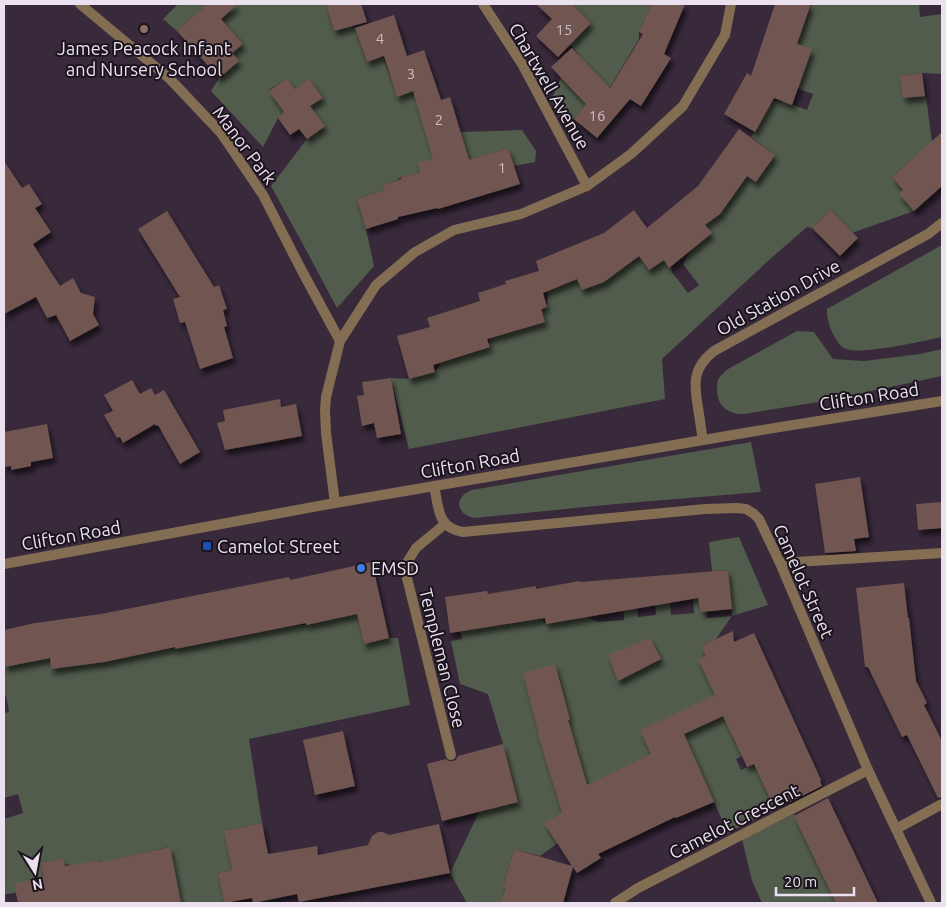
<svg xmlns="http://www.w3.org/2000/svg" width="946" height="907" font-family="Ubuntu,sans-serif">
  <defs>
    <filter id="shadow"><feDropShadow dx="3" dy="5.5" stdDeviation="2.5" flood-color="#0009"/></filter>
  </defs>
  <rect width="100%" height="100%" fill="#38293b"/>
  <g fill="#515c4c">
    <polygon points="178,4 207,4 177,31 163,19"/>
    <polygon points="228,4 326,4 334,31 353,26 355,28 367,62 383,57 397,96 413,91 418,106 460,132 522,130 536,151 535,162 514,166 508,148 457,164 417,164 420,173 401,177 397,180 383,185 384,190 357,199 366,229 374,266 337,308 306,250 271,186 307,139 324,126 310,106 323,98 309,79 295,89 287,78 269,90 284,112 278,118 263,147 211,91 219,78 238,61 232,53 243,44 221,19 232,9"/>
    <polygon points="572,4 651,4 639,32 639,39 610,87 597,91 574,119 559,115 551,100 561,78 582,59 570,44 591,23"/>
    <polygon points="812,4 919,4 920,17 942,14 942,74 922,73 900,76 926,97 933,149 913,158 892,177 903,190 914,211 852,233 830,210 812,228 807,227 769,260 662,359 665,399 409,449 391,378 409,379 435,372 441,363 490,347 489,331 545,321 541,309 547,307 548,291 577,279 583,290 604,282 639,256 649,270 668,257 672,272 688,293 699,285 683,264 691,250 711,234 705,225 716,217 747,176 756,182 775,155 751,137 755,131 772,101 785,102 807,110 813,94 791,86 797,44"/>
    <path d="M942,245V337C924,341 862,355 846,349C835,345 826,320 827,309Z"/>
    <path d="M797,331L814,332L833,359L864,361L920,354L942,349V376L825,401L744,414C728,415 717,405 717,390C717,385 717,381 719,378C722,374 725,372 728,369Z"/>
    <path d="M751,442L761,492L616,504L475,518C455,515 454,496 472,490Z"/>
    <polygon points="739,537 768,605 732,616 716,639 701,646 706,656 699,659 730,672 729,728 736,744 758,735 763,746 736,759 741,770 754,764 775,808 728,833 714,802 562,812 545,823 558,843 540,856 514,849 503,888 527,895 524,903 467,903 450,873 479,812 518,801 503,744 488,694 460,684 451,641 462,639 460,629 492,624 498,626 541,619 546,624 586,617 598,622 624,620 623,606 637,605 638,617 656,615 655,604 670,603 671,615 694,613 693,599 706,599 707,618 732,616 728,570 712,571 709,542"/>
    <polygon points="357,614 364,644 389,638 398,638 410,705 249,739 262,823 225,831 232,870 218,873 224,903 181,903 169,847 143,853 146,869 101,876 98,860 73,865 41,863 46,885 16,893 4,894 4,819 23,813 18,794 4,798 4,713 9,712 6,696 4,697 4,667 49,656 51,669 170,648 176,649 299,625 306,625"/>
    <polygon points="794,814 836,903 762,903 752,881 742,839"/>
  </g>
  <g fill="#705451" filter="url(#shadow)">
    <polygon points="207,4 238,4 221,19 243,44 232,53 239,61 219,78 177,31"/>
    <polygon points="326,4 361,4 367,22 334,31"/>
    <polygon points="536,4 572,4 591,23 558,57 536,36 552,19"/>
    <polygon points="651,4 685,4 664,54 671,58 641,106 630,99 597,138 574,119 586,104 551,67 572,48 610,88 643,34 639,32"/>
    <polygon points="775,4 811,4 797,44 812,49 792,105 774,98 755,132 724,114 747,73 751,76"/>
    <polygon points="394,15 407,56 424,50 441,100 450,97 469,160 508,148 520,184 438,209 437,208 398,217 398,219 366,229 357,199 384,190 383,185 401,179 401,177 420,173 417,163 433,159 413,91 397,97 384,56 367,62 355,28"/>
    <polygon points="922,73 925,96 903,98 900,76"/>
    <polygon points="287,78 295,89 309,79 323,98 310,106 325,126 307,139 299,129 290,135 278,118 284,112 269,91"/>
    <polygon points="739,129 775,155 756,182 747,176 720,214 705,225 712,233 669,268 664,260 649,270 639,256 604,282 582,290 577,279 543,293 547,307 541,309 545,322 487,339 490,347 433,365 435,372 409,379 397,336 430,327 427,318 480,301 478,293 506,284 505,281 539,271 536,261 604,233 634,210 647,228 698,186"/>
    <polygon points="942,132 942,186 914,211 899,194 903,190 892,177"/>
    <polygon points="4,161 22,188 29,184 42,204 35,208 51,232 33,244 60,286 73,278 81,293 95,297 93,314 99,325 70,341 56,315 47,318 36,297 4,314"/>
    <polygon points="830,210 858,238 840,256 812,228"/>
    <polygon points="167,211 214,287 219,285 227,309 223,310 227,326 224,327 233,358 200,369 185,322 180,323 173,299 180,297 138,229"/>
    <polygon points="391,378 401,434 377,438 374,423 362,426 357,396 364,395 362,382"/>
    <polygon points="132,380 140,394 151,388 155,395 164,390 200,452 180,464 158,425 156,426 155,424 123,443 120,437 117,438 104,415 113,411 104,395"/>
    <polygon points="280,399 281,407 296,404 302,436 225,450 217,423 225,421 223,410"/>
    <polygon points="47,424 53,458 31,462 31,466 11,470 11,466 4,467 4,432"/>
    <polygon points="860,477 869,537 854,539 856,551 825,553 815,484"/>
    <polygon points="942,502 942,528 918,530 916,504"/>
    <polygon points="372,562 389,638 364,644 357,614 306,625 306,623 175,649 175,647 104,662 51,669 50,658 4,667 4,630 35,623 101,614 289,577 290,580"/>
    <polygon points="728,570 732,609 701,612 698,598 546,624 545,618 450,633 445,597 487,591 488,594 536,586 536,589 579,581 580,582"/>
    <polygon points="904,583 908,618 909,618 916,681 927,703 924,705 942,741 942,797 938,798 907,735 902,737 868,667 865,667 856,588"/>
    <polygon points="733,631 734,642 754,633 821,780 820,781 822,786 788,803 785,797 772,803 754,764 747,767 723,716 684,734 714,802 676,818 675,817 598,854 601,858 577,873 573,867 563,903 501,903 506,889 503,888 514,849 572,866 544,823 562,812 538,735 539,735 523,673 555,664 570,720 568,720 587,785 651,754 640,730 715,695 698,659 706,656 701,646"/>
    <polygon points="650,638 661,659 618,681 608,655"/>
    <polygon points="343,731 355,786 315,795 303,740"/>
    <polygon points="503,744 518,802 442,821 427,764 446,759 449,761 453,761 456,760 458,756"/>
    <polygon points="828,798 878,903 836,903 794,816"/>
    <polygon points="262,823 268,854 317,846 318,855 368,845 372,836 378,832 383,832 389,835 439,824 450,873 299,902 297,894 253,903 252,898 224,903 218,873 232,870 224,831"/>
    <polygon points="170,847 181,903 18,903 14,884 44,877 41,863 63,859 65,866 98,860 98,863"/>
  </g>
  <g fill="none" stroke-linecap="round" stroke-linejoin="round">
    <g stroke="#836d53" stroke-width="10">
      <polyline points="80,4 170,79 221,133 263,195 302,271 340,341"/>
      <polyline points="483,4 522,64 587,186"/>
      <path d="M703,440C701,430 700,419 698,408C694,384 692,368 714,351L928,234L942,223"/>
      <path d="M434,486C439,508 437,528 463,532L705,509L737,508L746,509L754,514L759,519L780,563L868,770L931,903"/>
      <polyline points="335,503 326,433 325,410 326,397 340,341 376,285 415,252 454,230 521,214 587,186 631,154 683,106 725,35 731,4"/>
      <polyline points="445,524 416,548 408,561 407,578 451,755"/>
      <polyline points="780,563 942,553"/>
      <polyline points="896,829 942,804"/>
      <polyline points="615,903 638,888 868,770"/>
    </g>
    <polyline stroke="#836d53" stroke-width="10" points="4,564 335,503 756,431 942,401"/>
  </g>
  <circle fill="#8d6e63" stroke="#1b141d" stroke-width="2" cx="144" cy="29" r="5"/>
  <rect fill="#1a4fb4" stroke="#1b141d" stroke-width="2" x="202" y="541" width="10" height="10" rx="2.5"/>
  <circle fill="#3f7fe0" stroke="#1b141d" stroke-width="2" cx="361" cy="568" r="5"/>
  <g text-anchor="middle" dominant-baseline="central" stroke-width="4" stroke-linejoin="round" paint-order="stroke">
    <g font-size="15" fill="#ccbec7">
      <text x="564" y="29">15</text>
      <text x="380" y="38">4</text>
      <text x="411" y="73">3</text>
      <text x="597" y="115">16</text>
      <text x="439" y="119">2</text>
      <text x="502" y="167">1</text>
    </g>
    <g font-size="18" fill="#ebe1ee" stroke="#1b141d" text-anchor="start">
      <text x="144" y="48" text-anchor="middle">James Peacock Infant<tspan x="144" dy="21">and Nursery School</tspan></text>
      <text x="217" y="546">Camelot Street</text>
      <text x="371" y="568">EMSD</text>
    </g>
    <g font-size="18" fill="#ebe1ee" stroke="#1b141d">
      <text transform="translate(550 86) rotate(60)">Chartwell Avenue</text>
      <text transform="translate(245 145) rotate(53)">Manor Park</text>
      <text transform="translate(778 297) rotate(-29)">Old Station Drive</text>
      <text transform="translate(869 396) rotate(-9)">Clifton Road</text>
      <text transform="translate(470 463) rotate(-10)">Clifton Road</text>
      <text transform="translate(71 535) rotate(-10)">Clifton Road</text>
      <text transform="translate(804 581) rotate(66)">Camelot Street</text>
      <text transform="translate(443 658) rotate(76)">Templeman Close</text>
      <text transform="translate(734 821) rotate(-27)">Camelot Crescent</text>
    </g>
  </g>
  <rect width="946" height="907" fill="none" stroke="#ebe1ee" stroke-width="10"/>
  <g transform="translate(35 872) rotate(169)" stroke="#1b141d" stroke-width="4" paint-order="stroke">
  <path d="M0-4L9 19L0 12L-9 19Z" fill="#ebe1ee"/>
  <text y="-8" font-size="14" font-weight="bold" text-anchor="middle" fill="#ebe1ee">N</text>
  </g>
  <path d="M776 887v8h78v-8" fill="none" stroke="#ebe1ee" stroke-width="2.5"/>
  <text x="784" y="887" font-size="15" fill="#ebe1ee" stroke="#1b141d" stroke-width="4" paint-order="stroke">20 m</text>
</svg>
